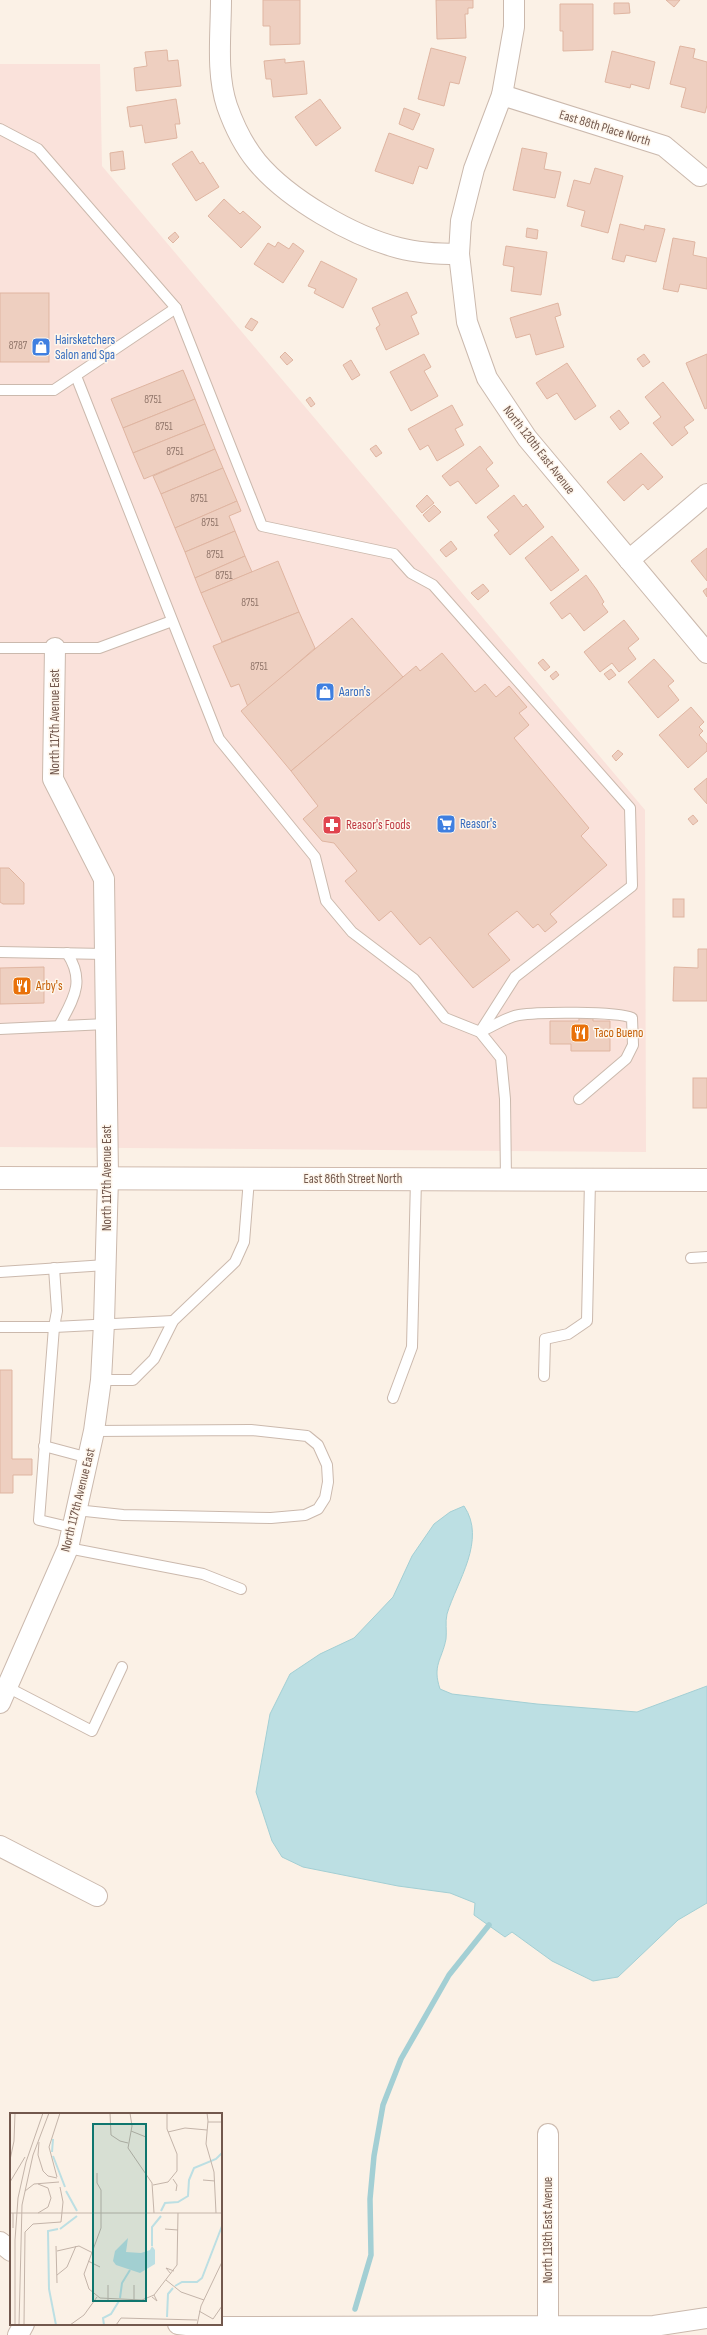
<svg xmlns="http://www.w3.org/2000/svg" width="707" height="2335" font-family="'Sofia Sans Condensed',sans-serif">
  <rect width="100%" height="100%" fill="#fbf1e6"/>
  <polygon fill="#fae2db" points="0,64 100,64 102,166 645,810 646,1152 0,1147"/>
  <path fill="#bcdfe3" stroke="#a3cfd4" d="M464,1506C487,1540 457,1581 447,1614C445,1622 447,1631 446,1639C442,1660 432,1665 440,1689L452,1694L537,1704L637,1712L707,1686V1903L678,1920L618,1977L593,1981L552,1961L512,1932L505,1937L474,1915L475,1903L450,1893L398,1886L303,1867L282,1857L272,1841L256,1792L270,1714L290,1674L320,1654L354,1638L393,1597L412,1556L434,1524L450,1512Z"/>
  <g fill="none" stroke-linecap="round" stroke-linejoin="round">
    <polyline stroke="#a3cfd4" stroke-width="5.5" points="355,2309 371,2255 370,2199 374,2156 383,2105 401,2059 449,1975 489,1925"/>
  </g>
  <g fill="#eecfc0" stroke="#dfb5a1">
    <polygon points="263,0 300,0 300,44 270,45 270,26 263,26"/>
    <polygon points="436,0 473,0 473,8 468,8 468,14 465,14 466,38 437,39"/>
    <polygon points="666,0 680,0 674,7"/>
    <polygon points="614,3 629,3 630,13 614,14"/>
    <polygon points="560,4 593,4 593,50 563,51 563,31 560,31"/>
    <polygon points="680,46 695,49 693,58 707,62 707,105 705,113 681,107 686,88 670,84"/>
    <polygon points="431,48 466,57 459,84 450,82 444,106 418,99"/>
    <polygon points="167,50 168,61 178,60 181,86 136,91 134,68 147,66 145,52"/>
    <polygon points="612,51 655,62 649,89 631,84 630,88 605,82"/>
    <polygon points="285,59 285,63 304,61 307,94 273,97 271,79 266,79 264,61"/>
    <polygon points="176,99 180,124 175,124 177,138 145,143 142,125 130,127 127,107"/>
    <polygon points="320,99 341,128 316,146 295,117"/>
    <polygon points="404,108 420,114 413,130 399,124"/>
    <polygon points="389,133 434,149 427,169 419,166 413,184 375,171"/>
    <polygon points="522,148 547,153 544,169 561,172 555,198 513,190"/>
    <polygon points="123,151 125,169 111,171 110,153"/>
    <polygon points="192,151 200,164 203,162 219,187 196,201 172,164"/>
    <polygon points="595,168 623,176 608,233 581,226 585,211 567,206 574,180 590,184"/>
    <polygon points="224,199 240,214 243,211 261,227 241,248 208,216"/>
    <polygon points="620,224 644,230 645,225 665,229 656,262 626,255 624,262 612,259"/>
    <polygon points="527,228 538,230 537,239 526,237"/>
    <polygon points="175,232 179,237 173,243 168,238"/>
    <polygon points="673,238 695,242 693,255 707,258 707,289 680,284 678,292 663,289"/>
    <polygon points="278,242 289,249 293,243 304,251 283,283 254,264 268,243 275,247"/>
    <polygon points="506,246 547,252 541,295 511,291 514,267 503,265"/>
    <polygon points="321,261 357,279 343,308 314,293 316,289 308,286"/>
    <polygon points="407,292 417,313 411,316 419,334 386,350 376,328 380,325 372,308"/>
    <rect x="0" y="293" width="49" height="69"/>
    <polygon points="558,303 561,315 555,317 564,347 536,355 530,334 516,338 510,318"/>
    <polygon points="251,318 258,322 252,331 245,327"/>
    <polygon points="285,352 293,360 287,365 280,357"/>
    <polygon points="424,354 431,367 424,371 438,396 411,411 390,372"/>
    <polygon points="644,354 650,362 643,367 637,359"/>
    <polygon points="707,354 707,408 705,409 686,363"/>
    <polygon points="351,360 360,375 352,380 343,365"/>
    <polygon points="567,363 596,406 575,420 557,393 547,399 536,383"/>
    <polygon points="183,370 195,399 123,428 111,399"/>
    <polygon points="663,382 694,420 684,427 688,433 672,446 653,423 661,417 645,397"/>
    <polygon points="310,397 315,404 311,407 306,400"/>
    <polygon points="195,399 205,424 133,453 123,428"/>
    <polygon points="452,405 463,425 455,429 464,445 437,461 428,445 420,450 408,429"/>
    <polygon points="619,410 629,423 620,430 610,417"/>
    <polygon points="205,424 215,449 144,479 133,453"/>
    <polygon points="376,445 382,453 376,457 370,449"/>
    <polygon points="480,446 493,463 486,469 499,486 476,504 458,481 450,486 442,476"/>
    <polygon points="215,449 223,468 161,494 153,476"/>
    <polygon points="641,453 663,477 648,490 643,484 624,501 607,482"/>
    <polygon points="223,468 237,501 175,528 161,494"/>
    <polygon points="427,495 434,503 422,513 416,506"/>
    <polygon points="514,495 523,507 526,504 544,527 510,555 494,535 499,531 487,517"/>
    <polygon points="237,501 241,511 229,516 235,531 185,552 175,528"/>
    <polygon points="434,505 441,512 429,522 423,515"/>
    <polygon points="235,531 245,556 195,578 185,552"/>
    <polygon points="552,536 579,570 551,591 525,558"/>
    <polygon points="451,541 457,549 446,557 440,550"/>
    <polygon points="707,548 707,581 691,561"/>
    <polygon points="245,556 252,572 201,593 195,578"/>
    <polygon points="278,561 299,612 222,642 201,593"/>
    <polygon points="586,575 597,590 604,602 602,604 608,612 584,631 570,613 562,619 550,603"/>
    <polygon points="483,584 489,591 478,600 471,593"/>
    <polygon points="707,588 707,597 703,591"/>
    <polygon points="299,612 315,648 248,707 239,684 231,687 213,646"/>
    <polygon points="352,618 403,677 291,771 241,711"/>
    <polygon points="624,620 639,639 628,648 636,659 619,672 612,663 600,672 584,652"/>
    <polygon points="442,653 475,692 485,684 496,697 509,686 527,707 519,713 529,725 514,738 589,828 581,836 607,865 550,914 557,922 545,932 538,924 533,928 517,911 488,934 510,960 473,988 430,937 420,945 391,911 379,921 345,881 357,871 334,843 322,841 303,819 318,806 291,771 416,666 420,671"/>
    <polygon points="543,659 550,667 545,671 538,663"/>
    <polygon points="654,659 674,681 668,686 679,700 658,718 628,682"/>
    <polygon points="611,669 616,675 609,680 604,674"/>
    <polygon points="556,671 559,675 553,680 550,676"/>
    <polygon points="691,707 704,722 699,727 703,731 699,735 707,744 707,751 688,768 659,735"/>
    <polygon points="618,750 623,754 616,761 612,756"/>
    <polygon points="707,778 707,804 694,789"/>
    <polygon points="693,815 698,821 693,825 688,819"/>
    <polygon points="0,868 9,868 24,883 24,904 3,904 0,902"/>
    <rect x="673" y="899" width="11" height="18"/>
    <polygon points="698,949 707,949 707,1001 673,1001 674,967 698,968"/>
    <polygon points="44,967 44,1003 0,1004 0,968"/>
    <polygon points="579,1016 593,1016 593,1021 610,1021 610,1051 571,1051 571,1044 550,1044 550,1021 579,1021"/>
    <rect x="693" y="1078" width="14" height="30"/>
    <polygon points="0,1370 12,1370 12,1459 32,1459 32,1475 13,1475 13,1493 0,1493"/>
  </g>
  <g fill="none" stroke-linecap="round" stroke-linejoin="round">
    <g stroke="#cbb9ad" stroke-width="12">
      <g id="service">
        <polyline points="0,129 38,149 176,308 262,526 394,554 411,573 433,585 630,808 632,886 515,977 480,1032"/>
        <polyline points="76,376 219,739 315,857 326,901 352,932 414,979 445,1018 480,1032 501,1058 505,1099 506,1180"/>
        <polyline points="0,390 54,390 176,308"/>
        <polyline points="0,648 99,648 172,621"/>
        <polyline points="0,952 105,954"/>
        <path d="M59,1026C73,999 86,982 67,953"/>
        <polyline points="0,1029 106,1024"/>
        <path d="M480,1032C492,1027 506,1017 519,1015C537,1012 617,1011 632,1018L633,1045L626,1059L579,1099"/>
        <polyline points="691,1258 707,1257"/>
        <polyline points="54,1268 57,1311 54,1327 173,1321"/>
        <polyline points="0,1272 106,1265"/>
        <polyline points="0,1327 54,1327 39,1520 73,1528"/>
        <polyline points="544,1376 545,1339 568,1334 587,1321 590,1180"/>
        <polyline points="101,1380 133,1380 154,1359 173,1321 235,1262 244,1242 249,1179"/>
        <polyline points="393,1398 412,1347 416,1179"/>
        <polyline points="44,1446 89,1458"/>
        <polyline points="76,1510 123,1515 271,1518 305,1515 318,1509 325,1498 328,1482 327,1465 318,1445 307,1436 251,1430 94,1431"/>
        <polyline points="68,1548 203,1574 241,1589"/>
        <polyline points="7,1687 92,1731 122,1667"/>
      </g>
    </g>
    <g stroke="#cbb9ad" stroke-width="22">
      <g id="minor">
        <path d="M221,0C221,34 216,73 227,106C234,126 243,145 257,162C288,199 352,236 399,248C418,253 439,254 459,254"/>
        <polyline points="514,0 514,27 502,95 474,169 461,221 459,254 467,322 487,378 527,438 707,653"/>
        <polyline points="502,95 664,146 700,176"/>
        <polyline points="629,560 707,494"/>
        <polyline points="0,1703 68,1548 94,1431 101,1380 104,1323 108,1177 104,879 53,779 55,648"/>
        <polyline points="0,1846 97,1896"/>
        <polyline points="548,2134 548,2326"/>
        <polyline points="0,2242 11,2251"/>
        <polyline points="178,2324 203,2327 654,2326 707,2318"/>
        <polyline points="18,2335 24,2324"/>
      </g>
    </g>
    <g stroke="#d0bbae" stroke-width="24">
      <polyline id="secondary" points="0,1178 707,1180"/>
    </g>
    <use href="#service" stroke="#fff" stroke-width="10"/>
    <use href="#minor" stroke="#fff" stroke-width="20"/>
    <use href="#secondary" stroke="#fff" stroke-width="22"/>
  </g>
  <defs>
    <g id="shop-square" transform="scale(1)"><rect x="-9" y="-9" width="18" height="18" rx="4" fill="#3f7fe0" stroke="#fef6ec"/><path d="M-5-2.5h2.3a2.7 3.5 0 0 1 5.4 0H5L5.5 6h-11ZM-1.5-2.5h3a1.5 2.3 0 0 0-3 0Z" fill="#fff"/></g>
    <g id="supermarket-square" transform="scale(1)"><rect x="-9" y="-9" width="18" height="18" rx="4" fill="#3f7fe0" stroke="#fef6ec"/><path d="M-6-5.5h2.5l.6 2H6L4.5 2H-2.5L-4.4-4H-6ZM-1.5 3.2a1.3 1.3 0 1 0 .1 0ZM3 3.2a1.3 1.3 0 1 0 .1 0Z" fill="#fff"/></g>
    <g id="pharmacy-square" transform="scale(1)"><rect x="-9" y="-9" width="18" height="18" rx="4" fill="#e0444e" stroke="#fef6ec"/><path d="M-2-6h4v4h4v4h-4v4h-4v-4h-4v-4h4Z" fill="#fff"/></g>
    <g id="restaurant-square" transform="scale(1)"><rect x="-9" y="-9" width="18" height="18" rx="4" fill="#e8710a" stroke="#fef6ec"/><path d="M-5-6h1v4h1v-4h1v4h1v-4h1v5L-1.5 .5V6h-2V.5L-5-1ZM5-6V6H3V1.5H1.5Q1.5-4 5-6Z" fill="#fff"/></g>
  </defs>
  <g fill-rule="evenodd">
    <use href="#shop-square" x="41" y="347"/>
    <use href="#shop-square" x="325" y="692"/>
    <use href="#supermarket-square" x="446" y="824"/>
    <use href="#pharmacy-square" x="332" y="825"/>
    <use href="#restaurant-square" x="22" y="986"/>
    <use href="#restaurant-square" x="580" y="1033"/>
  </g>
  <g text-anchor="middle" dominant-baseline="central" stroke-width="3" stroke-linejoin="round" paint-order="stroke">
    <g font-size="11" fill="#91766a">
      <text x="18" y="345">8787</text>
      <text x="153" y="399">8751</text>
      <text x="164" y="426">8751</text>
      <text x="175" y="451">8751</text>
      <text x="199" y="498">8751</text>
      <text x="210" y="522">8751</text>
      <text x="215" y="554">8751</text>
      <text x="224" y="575">8751</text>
      <text x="250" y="602">8751</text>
      <text x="259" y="666">8751</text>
    </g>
    <g font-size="13" fill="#72584d" stroke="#fef6ec">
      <text transform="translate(605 128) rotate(17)">East 88th Place North</text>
      <text transform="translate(539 450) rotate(52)">North 120th East Avenue</text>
      <text transform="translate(55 722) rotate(-90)">North 117th Avenue East</text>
      <text transform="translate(107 1178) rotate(-90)">North 117th Avenue East</text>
      <text x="353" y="1179">East 86th Street North</text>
      <text transform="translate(78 1500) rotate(-76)">North 117th Avenue East</text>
      <text transform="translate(548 2230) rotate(-90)">North 119th East Avenue</text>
    </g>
    <g font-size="13" fill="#366cbe" stroke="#fef6ec" text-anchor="start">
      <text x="55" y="340">Hairsketchers<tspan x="55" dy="15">Salon and Spa</tspan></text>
      <text x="339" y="692">Aaron's</text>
      <text x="460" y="824">Reasor's</text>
    </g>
    <g font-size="13" fill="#be3a42" stroke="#fef6ec" text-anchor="start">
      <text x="346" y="825">Reasor's Foods</text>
    </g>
    <g font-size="13" fill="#c56008" stroke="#fef6ec" text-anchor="start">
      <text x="36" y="986">Arby's</text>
      <text x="594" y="1033">Taco Bueno</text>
    </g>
  </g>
  <g transform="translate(10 2113)">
    <rect width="212" height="212" fill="#fbf1e6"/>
    <path d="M118,125L116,139L131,140L140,137L142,133L145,137V151L130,160L106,152L103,148L105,138Z" fill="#bcdfe3"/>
    <path fill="none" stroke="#bcdfe3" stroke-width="2" d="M42,39L43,26M43,43L55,74M56,78L67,98M151,98L155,90L168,89L178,83L179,67L184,55L206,46L212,40M50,116L67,103M142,133V114L151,103M165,173L172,169H187L192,165L212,113M110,185L112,170L120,157M157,204L158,181L163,175M46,212L39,176L38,118L48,116M94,212L93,205L101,201L109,188"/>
    <path fill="none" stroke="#c4b4a9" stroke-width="1" d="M100,0L101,22L110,28L118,30M120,0L122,13L118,35L142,70L144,100M197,0L198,8L196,31L204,59L206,100M198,9H212M121,18L136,24M158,19L175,15L197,17M29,29L28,42L33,58L38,63L47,65M0,47L4,28L5,0M87,60V70L91,77V115L74,161L79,176L90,185L132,187L144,182L167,152L168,100M47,64L39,34L50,0M163,66L167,72L166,78M193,67L205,68M0,69L15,44M143,72L158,69L167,58V41L157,16V0M15,78L24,71L49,69M0,100H212M28,100L38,94L41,85L38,75L28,71M3,115V100M155,116L168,117M0,118V212M46,133L47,170M47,138L69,133L83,140M78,148L90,154M161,161L156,155L164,158M47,162L57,154L66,133M156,167L171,179L194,187M98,172V187M124,172V187M142,184L147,188L144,182M189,198L203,206L212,193M5,212V127L8,85L16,49L33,0M9,212L12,92L23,42L39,0M14,212L15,119L23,111L51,109L53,89L50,74M60,212L74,202L87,184M106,212L111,205L187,207M187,212L191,193L212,149"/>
    <path fill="#0f766e" fill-opacity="0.15" stroke="#0f766e" stroke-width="2" d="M83,11H136V188H83Z"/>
    <rect width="212" height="212" fill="none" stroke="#72584d" stroke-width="2"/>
  </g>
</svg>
